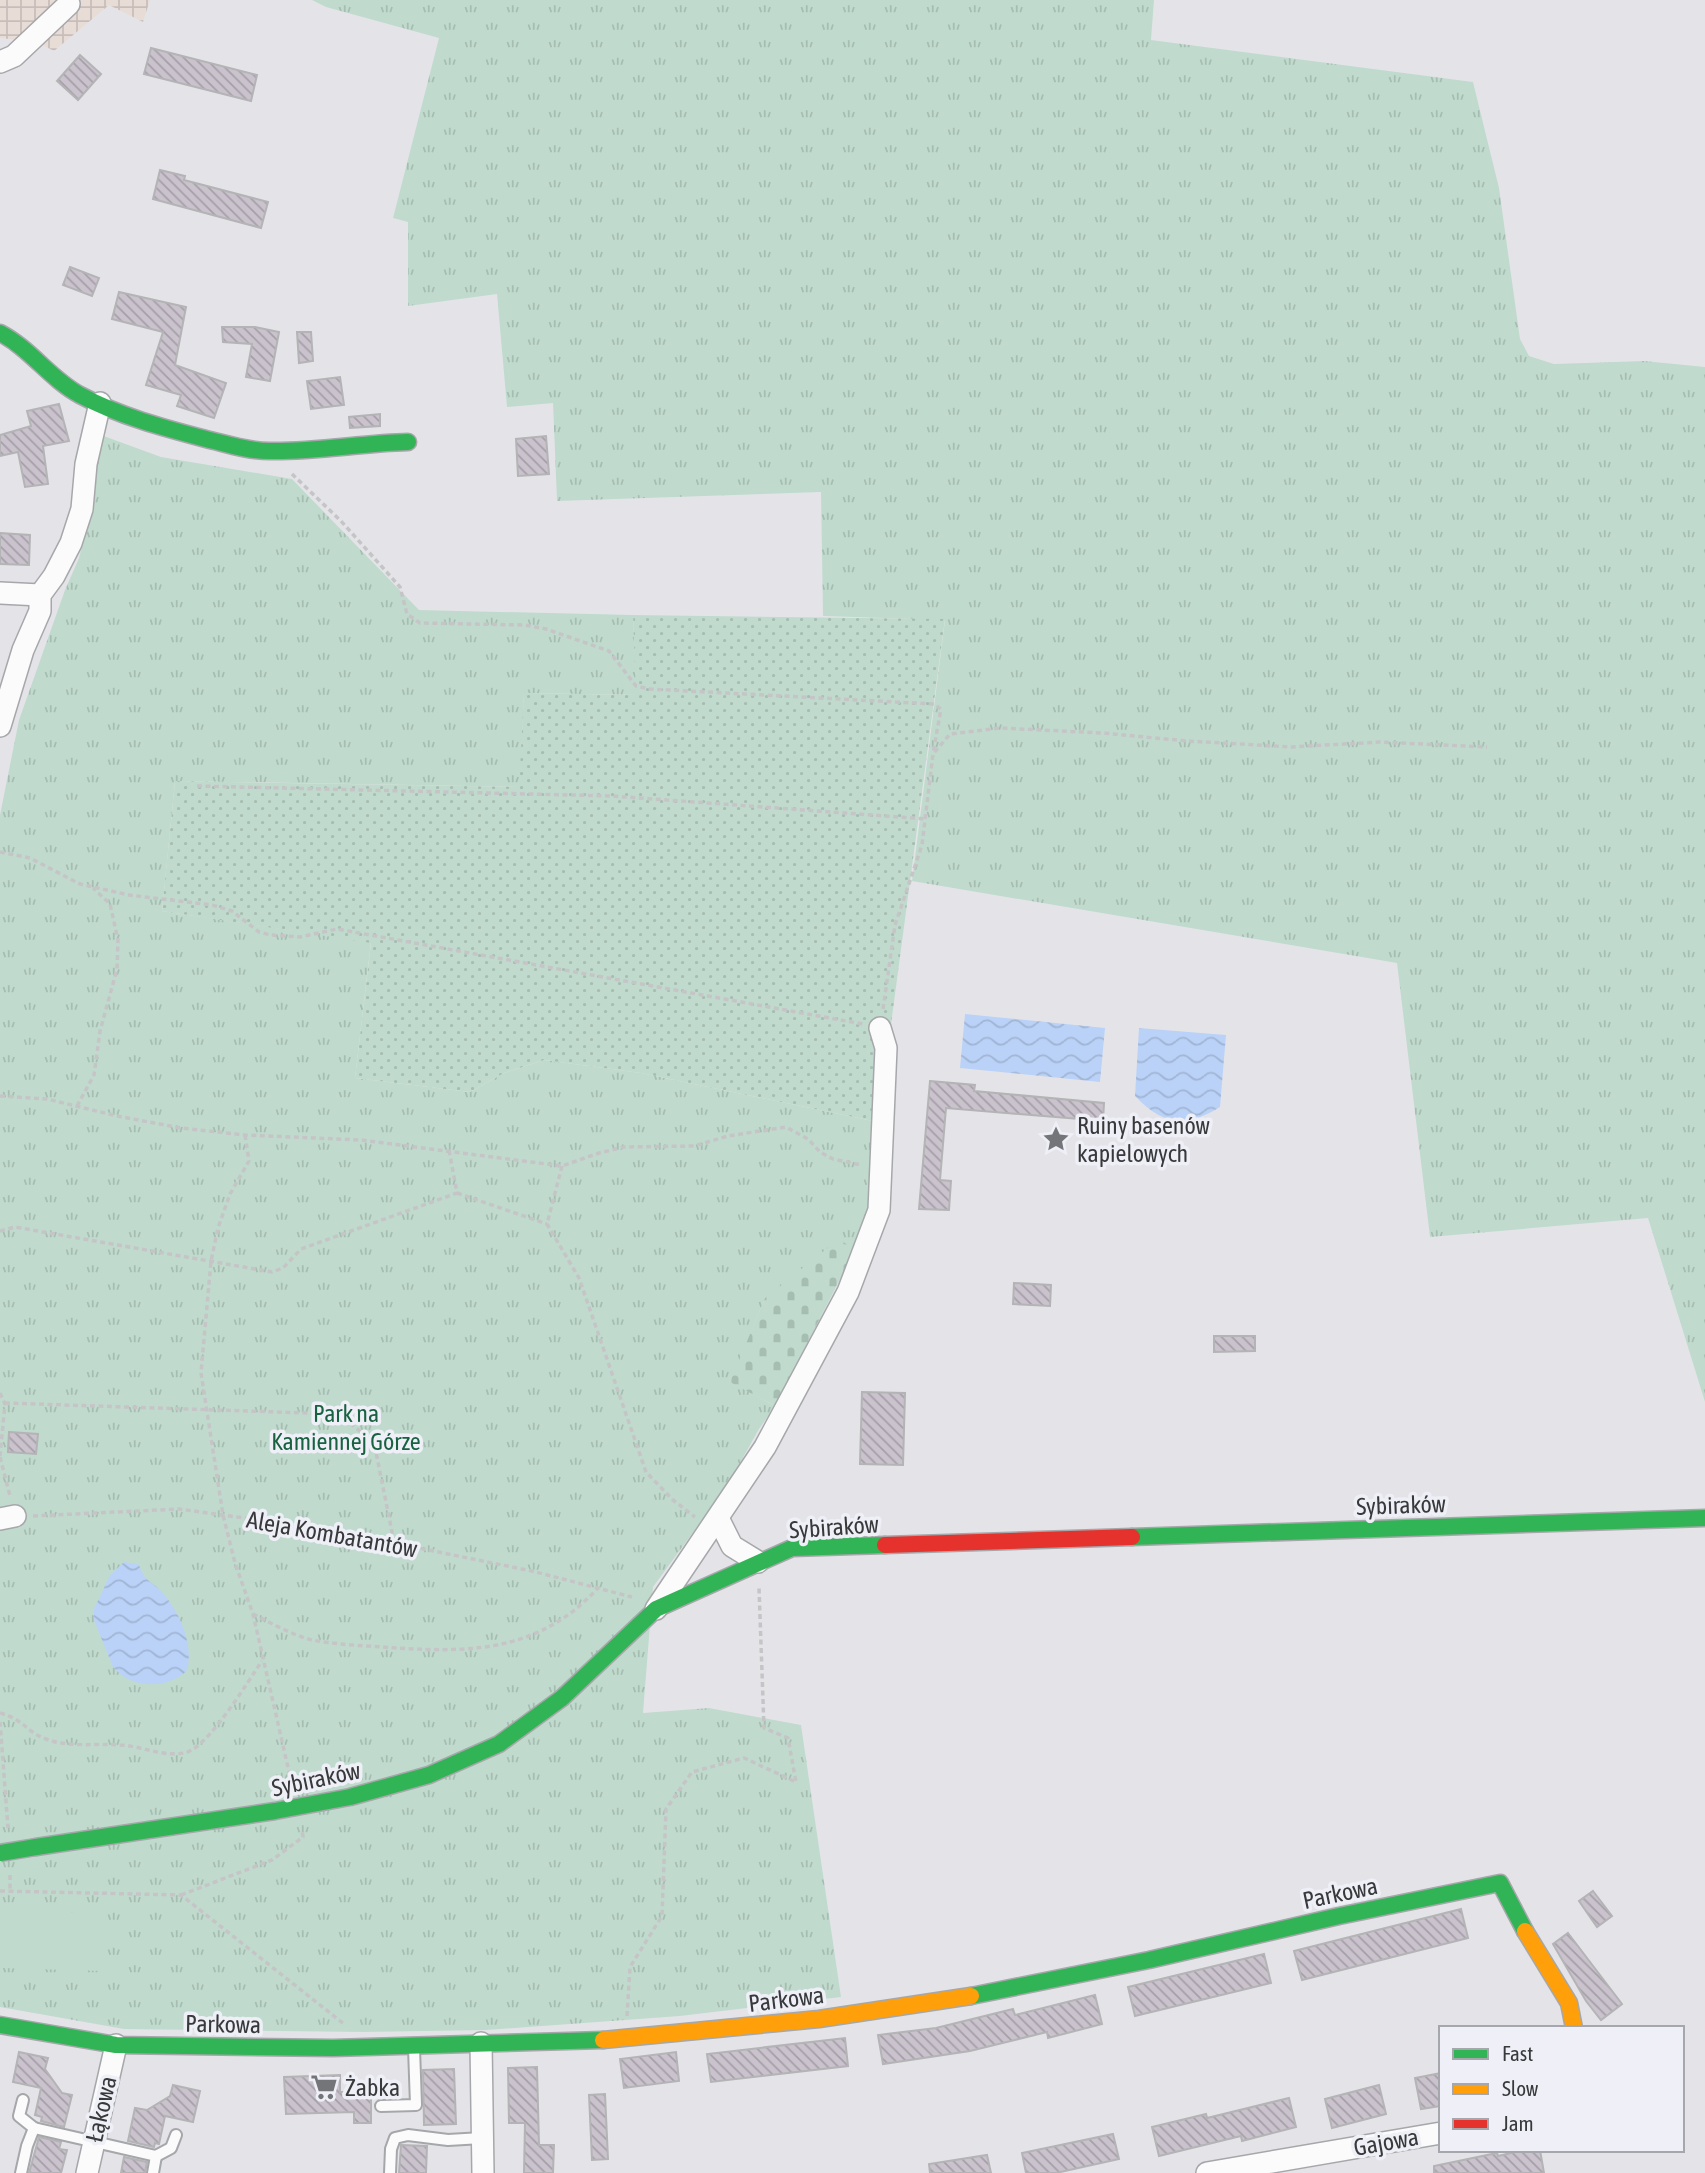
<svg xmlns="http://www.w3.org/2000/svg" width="1705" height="2173" font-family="'Asap Condensed',sans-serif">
  <defs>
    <pattern id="industrial-grid" width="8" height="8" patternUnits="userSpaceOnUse" patternTransform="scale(1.75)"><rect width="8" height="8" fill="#e8dcd6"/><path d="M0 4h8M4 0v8" fill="none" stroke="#c8beb9"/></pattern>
    <pattern id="grass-tufts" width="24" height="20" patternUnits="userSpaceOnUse" patternTransform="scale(1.75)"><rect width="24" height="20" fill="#c0dbcd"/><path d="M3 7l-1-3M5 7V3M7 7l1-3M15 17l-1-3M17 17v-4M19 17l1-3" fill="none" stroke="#a6bdb1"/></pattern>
    <pattern id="cemetery-stones" width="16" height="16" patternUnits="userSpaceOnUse" patternTransform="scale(1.75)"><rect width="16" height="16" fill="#c0dbcd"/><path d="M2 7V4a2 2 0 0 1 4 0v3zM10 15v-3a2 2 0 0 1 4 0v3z" fill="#a6bdb1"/></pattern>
    <pattern id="garden-dots" width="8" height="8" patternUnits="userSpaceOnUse" patternTransform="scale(1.75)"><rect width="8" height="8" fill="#c0dbcd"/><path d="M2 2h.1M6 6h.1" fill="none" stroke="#a6bdb1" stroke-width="1.8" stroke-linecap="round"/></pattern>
    <pattern id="water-waves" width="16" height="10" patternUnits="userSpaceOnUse" patternTransform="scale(1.75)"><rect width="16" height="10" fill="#bad2f7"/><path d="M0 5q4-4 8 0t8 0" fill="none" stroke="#a1b5d5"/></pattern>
    <pattern id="building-back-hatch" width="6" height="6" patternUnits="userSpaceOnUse" patternTransform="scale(1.75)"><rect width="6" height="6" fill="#cac3ce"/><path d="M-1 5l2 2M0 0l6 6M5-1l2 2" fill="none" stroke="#a59fa8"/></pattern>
  </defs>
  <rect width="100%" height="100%" fill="#e4e4e8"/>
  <polygon fill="url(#industrial-grid)" points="0,0 150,0 143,22 109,5 54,51 37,42 0,38"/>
  <g fill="url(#grass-tufts)">
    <polygon points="312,0 1154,0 1151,40 1473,82 1499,188 1520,339 1529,356 1554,364 1644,361 1705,367 1705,1402 1648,1218 1430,1237 1397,963 912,881 945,620 823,616 821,492 557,501 553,403 507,407 497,294 408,306 408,222 393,218 439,38 326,7"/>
    <polygon points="101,435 161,457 292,479 419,610 633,615 637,695 524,693 520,787 175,781 162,911 371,942 355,1078 470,1092 504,1073 544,1060 641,1073 878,1122 868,1218 855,1250 765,1298 731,1382 775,1406 759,1429 727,1486 653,1587 643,1713 709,1708 801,1725 841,1997 680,2016 486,2030 364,2032 124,2029 0,2007 0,815 19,720 65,590 79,558 90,514"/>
  </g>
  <polygon fill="url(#cemetery-stones)" points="839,1239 855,1250 775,1406 730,1382 765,1298"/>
  <polygon fill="url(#garden-dots)" points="633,615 945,619 878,1122 641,1073 544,1060 504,1073 470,1092 355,1078 371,943 162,911 175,781 519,787 524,693 636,695"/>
  <polygon fill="#c0dbcd" points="0,1910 105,1914 104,1971 0,1968"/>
  <g fill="url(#water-waves)">
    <polygon points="965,1014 1105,1028 1100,1082 960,1068"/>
    <path d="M1139,1028L1226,1035L1220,1107C1186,1128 1162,1125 1135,1096Z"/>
    <path d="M124,1562L138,1564C141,1568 142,1574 146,1578C150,1583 157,1586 162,1592C178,1610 193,1641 188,1667C186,1673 182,1675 177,1678C156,1689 129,1686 113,1667L94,1620V1609L110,1575Z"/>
  </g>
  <g fill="url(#building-back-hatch)" stroke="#b4b3b5" stroke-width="2">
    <polygon points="151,48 257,75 251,101 144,74"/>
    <polygon points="80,55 101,74 78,100 57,81"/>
    <polygon points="160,170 185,176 184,180 268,202 261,228 153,199"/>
    <polygon points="70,267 99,278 92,296 63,285"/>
    <polygon points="119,292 186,307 175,365 226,383 214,418 177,406 181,395 146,385 163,332 112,319"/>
    <polygon points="222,327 255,327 279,332 270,381 246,377 252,344 223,342"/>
    <polygon points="297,332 311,332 313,361 299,363"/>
    <polygon points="340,377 344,405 311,409 307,381"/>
    <polygon points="59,404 69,441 43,446 48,484 25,487 18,452 0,456 0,435 31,426 27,411"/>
    <polygon points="380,414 380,426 350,428 349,417"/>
    <polygon points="546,436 549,474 518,476 516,439"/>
    <polygon points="0,533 30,535 29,565 0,564"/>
    <polygon points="930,1081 975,1085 974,1091 1104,1103 1103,1121 946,1108 940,1180 951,1181 949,1210 919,1209"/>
    <polygon points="1014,1283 1051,1285 1050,1306 1013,1304"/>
    <polygon points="1214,1336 1255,1336 1255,1351 1214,1352"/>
    <polygon points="862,1392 905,1393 903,1465 860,1464"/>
    <polygon points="9,1432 38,1434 36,1454 8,1452"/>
    <polygon points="1593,1891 1612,1916 1597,1927 1579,1901"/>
    <polygon points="1461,1909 1468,1938 1302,1980 1294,1951"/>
    <polygon points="1568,1933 1622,2004 1601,2020 1586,2001 1553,1944"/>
    <polygon points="1264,1954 1271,1983 1135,2016 1128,1987"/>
    <polygon points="1095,1995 1102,2024 1048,2038 1047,2032 970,2051 883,2064 878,2035 936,2028 1013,2009 1015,2015"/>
    <polygon points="845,2038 848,2066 711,2082 707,2054"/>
    <polygon points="19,2052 48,2058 45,2069 62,2093 72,2095 64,2127 41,2121 42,2117 35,2115 41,2088 13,2082"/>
    <polygon points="676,2052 679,2081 624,2088 620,2059"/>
    <polygon points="537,2067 539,2145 554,2145 553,2173 524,2173 525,2123 509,2123 508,2068"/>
    <polygon points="454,2069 456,2124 424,2125 423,2070"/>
    <polygon points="1441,2073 1441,2106 1421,2109 1415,2078"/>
    <polygon points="340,2075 340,2092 371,2092 371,2123 354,2123 354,2112 286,2114 284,2077"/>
    <polygon points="173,2085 200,2091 193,2122 165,2116 159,2144 155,2143 154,2147 128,2141 135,2108 147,2110 170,2096"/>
    <polygon points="1379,2085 1386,2114 1332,2128 1325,2099"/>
    <polygon points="605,2094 608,2159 592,2160 589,2095"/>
    <polygon points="1289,2098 1296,2127 1242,2141 1241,2136 1159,2156 1152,2127 1206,2114 1207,2118"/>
    <polygon points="1113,2134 1119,2159 1056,2173 1026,2173 1022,2153"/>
    <polygon points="39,2137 61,2142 59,2149 67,2150 61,2173 29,2173"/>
    <polygon points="401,2145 427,2146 426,2173 399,2173"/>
    <polygon points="1524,2150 1540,2150 1544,2173 1434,2173 1434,2166 1497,2153 1498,2156"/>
    <polygon points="987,2155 991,2173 930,2173 929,2164"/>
    <polygon points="124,2157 147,2162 145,2173 121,2173"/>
  </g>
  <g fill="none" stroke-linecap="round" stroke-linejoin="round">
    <g stroke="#a6a7aa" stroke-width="14">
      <g id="lane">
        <polyline points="23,2100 19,2116 34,2128"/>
        <polyline points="381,2106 416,2105 414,2048"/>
        <polyline points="21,2173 27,2146 34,2128 156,2156 171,2148 176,2135"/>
        <polyline points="153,2173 156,2156"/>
        <polyline points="390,2173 391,2149 395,2138 408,2135 448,2140 482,2138"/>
      </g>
    </g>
    <g stroke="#a6a7aa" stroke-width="24">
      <g id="street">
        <polyline points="0,62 14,56 69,4"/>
        <polyline points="0,593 40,595"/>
        <polyline points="0,726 23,650 40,611 40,595 54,576 71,543 82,509 86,464 100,403"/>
        <polyline points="718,1518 732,1546 758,1562"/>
        <polyline points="0,1519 15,1516"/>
        <polyline points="656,1609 765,1447 848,1292 879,1210 886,1048 880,1028"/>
        <polyline points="481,2043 483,2173"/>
        <polyline points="87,2173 116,2045"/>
        <polyline points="1207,2173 1441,2133"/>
      </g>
    </g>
    <g stroke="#a6a7aa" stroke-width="19">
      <g id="fast">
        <path d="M0,333C31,349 50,379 80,395C119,416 164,428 206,439C227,444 248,451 269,451C316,452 362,443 408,442"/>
        <polyline points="1132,1537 1705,1518"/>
        <polyline points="36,1847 275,1811 350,1797 429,1775 499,1744 562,1698 656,1609 792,1548 885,1545"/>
        <polyline points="971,1996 1149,1960 1339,1916 1500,1883 1525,1931"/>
        <polyline points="0,2025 116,2045 333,2048 603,2040"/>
      </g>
    </g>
    <g stroke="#a6a7aa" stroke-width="19">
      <g id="slow">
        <polyline points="1525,1931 1569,2003 1574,2028"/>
        <polyline points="603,2040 819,2019 971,1996"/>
      </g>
    </g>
    <g stroke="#a6a7aa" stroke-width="19">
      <polyline id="jam" points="885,1545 1132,1537"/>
    </g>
    <g stroke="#c5c5c7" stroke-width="3.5" stroke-dasharray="5 3.5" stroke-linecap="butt">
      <polyline points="292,474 341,521 400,587 407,614 420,623 525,625 546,629 609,651 636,686 650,689 934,704 941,709 933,753"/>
      <polyline points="197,786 613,796 926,819"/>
      <polyline points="0,852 30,858 80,884 129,895 212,905 232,911 259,932 271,935 300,937 337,929 863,1024"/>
      <polyline points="883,1009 895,925 922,845 933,754 950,734 1000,728 1103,733 1187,741 1292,747 1379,742 1487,747"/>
      <polyline points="0,1096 47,1099 117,1116 181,1128 245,1135 361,1140 562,1166 599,1153 624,1147 694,1146 728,1136 786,1127 808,1139 820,1152 833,1159 861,1165"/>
      <polyline points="77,1106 94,1075 100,1031 117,969 118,940 110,904 93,888"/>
      <polyline points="245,1135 249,1161 230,1194 218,1228 211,1261 201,1373 223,1515 235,1563 253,1614 292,1785"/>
      <polyline points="562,1166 547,1224 579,1278 646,1472 673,1500 695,1517"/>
      <polyline points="457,1193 547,1224"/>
      <polyline points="0,1231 15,1227 272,1272 283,1268 301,1249 457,1193 449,1150"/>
      <polyline points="0,1393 5,1404 0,1456"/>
      <polyline points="5,1403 338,1414 374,1442 394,1542"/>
      <polyline points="0,1457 10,1496"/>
      <polyline points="33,1516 179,1509 259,1520 394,1543 532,1571 632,1597"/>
      <path d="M253,1614C271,1623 292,1635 312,1640C339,1645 369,1646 397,1648C475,1653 541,1650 598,1588"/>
      <path d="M0,1713C23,1719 28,1733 46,1739C70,1748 95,1743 120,1745C142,1746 162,1757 184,1753C207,1750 248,1681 262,1661"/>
      <polyline points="0,1722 8,1828"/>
      <polyline points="10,1875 10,1891"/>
      <polyline points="0,1891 181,1895 344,2024"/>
      <polyline points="181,1895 272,1860 303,1837 302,1830"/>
      <polyline points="627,2016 630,1967 662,1916 666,1809 692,1772 744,1758 796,1782 788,1738 764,1728 759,1588"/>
    </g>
    <use href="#lane" stroke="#fbfbfc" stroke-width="10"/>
    <use href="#street" stroke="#fbfbfc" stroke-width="21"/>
    <use href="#fast" stroke="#30b455" stroke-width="16"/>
    <use href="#slow" stroke="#ff9f0a" stroke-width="16"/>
    <use href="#jam" stroke="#e5322d" stroke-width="16"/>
    <g stroke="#a6a7aa" stroke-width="19" stroke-linecap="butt">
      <polyline id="fast-bridge" points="0,1853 36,1847"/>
    </g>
    <use href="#fast-bridge" stroke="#30b455" stroke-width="16"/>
  </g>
  <defs>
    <g id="sight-bare" transform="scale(2.1)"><path d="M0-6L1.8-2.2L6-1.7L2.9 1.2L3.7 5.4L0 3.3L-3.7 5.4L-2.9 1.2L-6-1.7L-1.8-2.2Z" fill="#747578" stroke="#eff0f7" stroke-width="2.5" paint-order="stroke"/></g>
    <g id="supermarket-bare" transform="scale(2.1)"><path d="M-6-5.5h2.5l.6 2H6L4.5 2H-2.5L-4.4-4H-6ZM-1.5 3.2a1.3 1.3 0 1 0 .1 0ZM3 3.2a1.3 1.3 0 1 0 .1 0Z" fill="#747578" stroke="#eff0f7" stroke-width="2.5" paint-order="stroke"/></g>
  </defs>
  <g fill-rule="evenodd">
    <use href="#sight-bare" x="1056" y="1139"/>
    <use href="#supermarket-bare" x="324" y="2087"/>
  </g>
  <g text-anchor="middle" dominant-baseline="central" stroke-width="7" stroke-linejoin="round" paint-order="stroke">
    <g font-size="24" fill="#38393b" stroke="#eff0f7" text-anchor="start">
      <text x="1077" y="1125">Ruiny basenów<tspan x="1077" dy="28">kapielowych</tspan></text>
      <text x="345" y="2087">Żabka</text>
    </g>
    <g font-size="24" fill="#186241" stroke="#eff0f7">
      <text x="346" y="1413">Park na<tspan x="346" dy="28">Kamiennej Górze</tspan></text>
    </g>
    <g font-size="24" fill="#38393b" stroke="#eff0f7">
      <text transform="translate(1401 1505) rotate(-2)">Sybiraków</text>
      <text transform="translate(834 1527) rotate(-4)">Sybiraków</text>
      <text transform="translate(332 1534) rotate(10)">Aleja Kombatantów</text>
      <text transform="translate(316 1779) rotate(-12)">Sybiraków</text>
      <text transform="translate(1340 1893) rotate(-12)">Parkowa</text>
      <text transform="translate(786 1999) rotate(-7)">Parkowa</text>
      <text transform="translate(223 2024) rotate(1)">Parkowa</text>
      <text transform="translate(101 2109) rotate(-77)">Łąkowa</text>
      <text transform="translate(1386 2142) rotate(-10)">Gajowa</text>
    </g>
  </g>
  <rect x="1439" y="2026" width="245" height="126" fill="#eff0f7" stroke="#a6a7ac" stroke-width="2"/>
  <rect x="1453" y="2049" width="35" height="10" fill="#30b455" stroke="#a6a7ac" stroke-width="2"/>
  <text x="1502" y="2061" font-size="21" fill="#38393b">Fast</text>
  <rect x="1453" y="2084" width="35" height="10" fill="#ff9f0a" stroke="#a6a7ac" stroke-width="2"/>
  <text x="1502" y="2096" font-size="21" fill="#38393b">Slow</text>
  <rect x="1453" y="2119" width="35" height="10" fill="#e5322d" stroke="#a6a7ac" stroke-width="2"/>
  <text x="1502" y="2131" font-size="21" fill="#38393b">Jam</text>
</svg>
